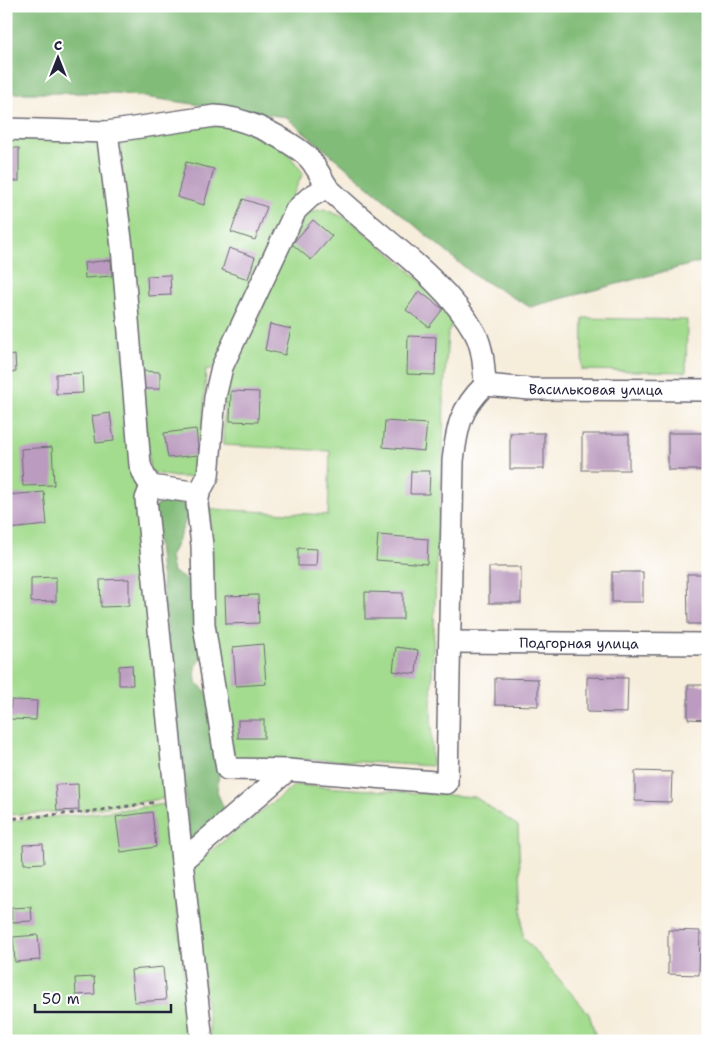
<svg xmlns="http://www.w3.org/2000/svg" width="714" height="1047" font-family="'Shantell Sans',sans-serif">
  <rect width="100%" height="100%" fill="#fff"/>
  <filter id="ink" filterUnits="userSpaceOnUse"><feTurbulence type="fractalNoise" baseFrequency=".02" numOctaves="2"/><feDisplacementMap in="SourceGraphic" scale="10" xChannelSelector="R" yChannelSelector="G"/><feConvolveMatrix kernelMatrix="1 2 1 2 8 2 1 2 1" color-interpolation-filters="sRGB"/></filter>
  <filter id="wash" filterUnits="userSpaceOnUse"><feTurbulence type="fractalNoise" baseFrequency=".0096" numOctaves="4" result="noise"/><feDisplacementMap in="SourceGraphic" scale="20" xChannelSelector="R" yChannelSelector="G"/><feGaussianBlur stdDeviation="1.12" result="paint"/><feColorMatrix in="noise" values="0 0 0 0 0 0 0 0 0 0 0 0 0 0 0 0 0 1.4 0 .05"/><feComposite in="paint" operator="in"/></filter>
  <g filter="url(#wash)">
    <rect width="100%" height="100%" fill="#f6eddb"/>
    <g fill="#a3dc8e" stroke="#627f64">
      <polygon points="224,122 283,147 303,173 243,300 213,369 206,369 200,477 175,477 150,472 120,141"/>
      <polygon points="6,137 86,137 103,153 168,798 86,810 9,815 6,812"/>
      <polygon points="324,209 348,219 399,261 456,315 448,333 444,390 443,459 438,524 431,703 432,766 329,760 233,759 215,637 210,509 328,515 330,451 223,445 225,381 257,321 295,223 311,212"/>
      <polygon points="583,318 687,320 686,372 582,370"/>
      <polygon points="295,785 475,797 518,826 523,937 589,1014 597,1041 211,1041 189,868"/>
      <polygon points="165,804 192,1041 10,1041 6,991 6,847 9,821 87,814"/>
    </g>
    <g fill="#82bc79" stroke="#526f5a">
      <polygon points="6,6 708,6 708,260 530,307 475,276 286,117 116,93 6,93"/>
      <polygon points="164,501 191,506 179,538 170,557 173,572 185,579 199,583 203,656 195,668 196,682 210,695 219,773 217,792 227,816 190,841 154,508"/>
    </g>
    <g id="blocks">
      <g fill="#bb9bbf">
        <rect x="6" y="148" width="13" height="33"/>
        <polygon points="186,162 214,169 204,205 177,197"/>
        <polygon points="243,199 267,207 255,240 231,232"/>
        <polygon points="313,220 332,236 311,260 292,244"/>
        <polygon points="229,248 255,257 248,279 222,270"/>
        <polygon points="111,260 112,276 85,278 84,263"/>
        <polygon points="170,275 171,295 148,296 147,276"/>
        <polygon points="419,291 443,309 429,327 406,310"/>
        <polygon points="270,324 291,329 285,355 265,350"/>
        <polygon points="408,336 436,337 435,375 407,374"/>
        <polygon points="15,355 16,372 6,373 6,356"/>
        <polygon points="143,371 160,372 160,389 142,389"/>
        <polygon points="82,373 83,393 56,394 56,374"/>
        <polygon points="231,391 259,392 258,422 230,421"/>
        <polygon points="110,413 114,441 96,443 92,416"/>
        <polygon points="385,421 427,424 424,451 383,447"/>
        <polygon points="196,429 199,455 168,458 164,433"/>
        <rect x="510" y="433" width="34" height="36"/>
        <rect x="668" y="433" width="40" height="37"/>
        <rect x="582" y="434" width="47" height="36"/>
        <polygon points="52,447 54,485 23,486 21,449"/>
        <polygon points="411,471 430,471 429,494 410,494"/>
        <polygon points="44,492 47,525 9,529 6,495"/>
        <polygon points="378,535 428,539 427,564 376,560"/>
        <polygon points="298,548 317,549 316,566 298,566"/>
        <rect x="489" y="567" width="32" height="36"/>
        <rect x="612" y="572" width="31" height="30"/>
        <polygon points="687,574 708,574 708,624 688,624"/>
        <polygon points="56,577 56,601 31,602 31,578"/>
        <polygon points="129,579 129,606 101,607 100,580"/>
        <polygon points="365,592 403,593 403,619 365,619"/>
        <polygon points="258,595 259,623 226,624 225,596"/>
        <polygon points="263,644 266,684 236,686 233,647"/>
        <polygon points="396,647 418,650 416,674 393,671"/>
        <polygon points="132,665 133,685 119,685 119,666"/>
        <polygon points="587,677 628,678 627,713 587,712"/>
        <polygon points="495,678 538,679 538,706 495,705"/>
        <polygon points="688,685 708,685 708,720 688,719"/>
        <polygon points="11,700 37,701 36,720 10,719"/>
        <rect x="238" y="720" width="26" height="18"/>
        <polygon points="635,771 672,772 671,802 635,801"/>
        <polygon points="78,784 79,810 57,811 55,785"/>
        <polygon points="152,812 156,847 121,852 116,817"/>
        <polygon points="43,844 44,863 24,864 23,845"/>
        <polygon points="31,907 32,921 12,922 11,908"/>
        <polygon points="668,930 700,931 699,975 668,974"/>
        <polygon points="38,935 40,960 15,962 13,937"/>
        <polygon points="163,967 166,1000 134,1002 131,970"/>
        <polygon points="94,977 95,994 76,995 75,978"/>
      </g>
    </g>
  </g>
  <g filter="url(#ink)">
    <use href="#blocks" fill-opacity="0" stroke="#6c6973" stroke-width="1"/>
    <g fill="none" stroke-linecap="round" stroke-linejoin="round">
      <g stroke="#6c6973" stroke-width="24">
        <g id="minor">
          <path d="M6,129L107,132L215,116C242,117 275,133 298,149C304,153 312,161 316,168C321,175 324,184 330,190C376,235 444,277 475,333C483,347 484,368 485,385"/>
          <polyline points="107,132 122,247 140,465 145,477 151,486 199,493"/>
          <path id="s1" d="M485,385L530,389L708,390"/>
          <polyline points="151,486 146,499 182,861 202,1041"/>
          <path id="s2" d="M450,642L708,644"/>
          <polyline points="288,770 227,769 204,625 202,545 197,504 199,493 208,476 215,397 222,367 296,210 310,197 327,187"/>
          <path d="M182,861L288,770L447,783L453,461C457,427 460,409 485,385"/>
        </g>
      </g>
      <polyline stroke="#6c6973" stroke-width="3" stroke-dasharray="4 4" stroke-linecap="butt" points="6,819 87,812 157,802"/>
      <use href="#minor" stroke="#fff" stroke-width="21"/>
    </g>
  </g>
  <g text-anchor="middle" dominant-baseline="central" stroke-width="4" stroke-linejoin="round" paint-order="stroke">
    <g font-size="14" fill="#22223b" stroke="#fff">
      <text stroke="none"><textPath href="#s1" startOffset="111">Васильковая улица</textPath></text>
      <text stroke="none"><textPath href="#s2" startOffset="129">Подгорная улица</textPath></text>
    </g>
  </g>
  <rect width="714" height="1047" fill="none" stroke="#fff" stroke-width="25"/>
  <g transform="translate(58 58)" stroke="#ffffff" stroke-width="4" paint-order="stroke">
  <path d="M0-4L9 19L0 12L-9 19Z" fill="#22223b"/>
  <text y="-8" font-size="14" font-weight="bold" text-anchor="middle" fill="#22223b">С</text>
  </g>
  <path d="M35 1004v8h136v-8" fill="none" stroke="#22223b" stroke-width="2.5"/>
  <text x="42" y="1004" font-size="15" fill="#22223b" stroke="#ffffff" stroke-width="4" paint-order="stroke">50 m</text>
</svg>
